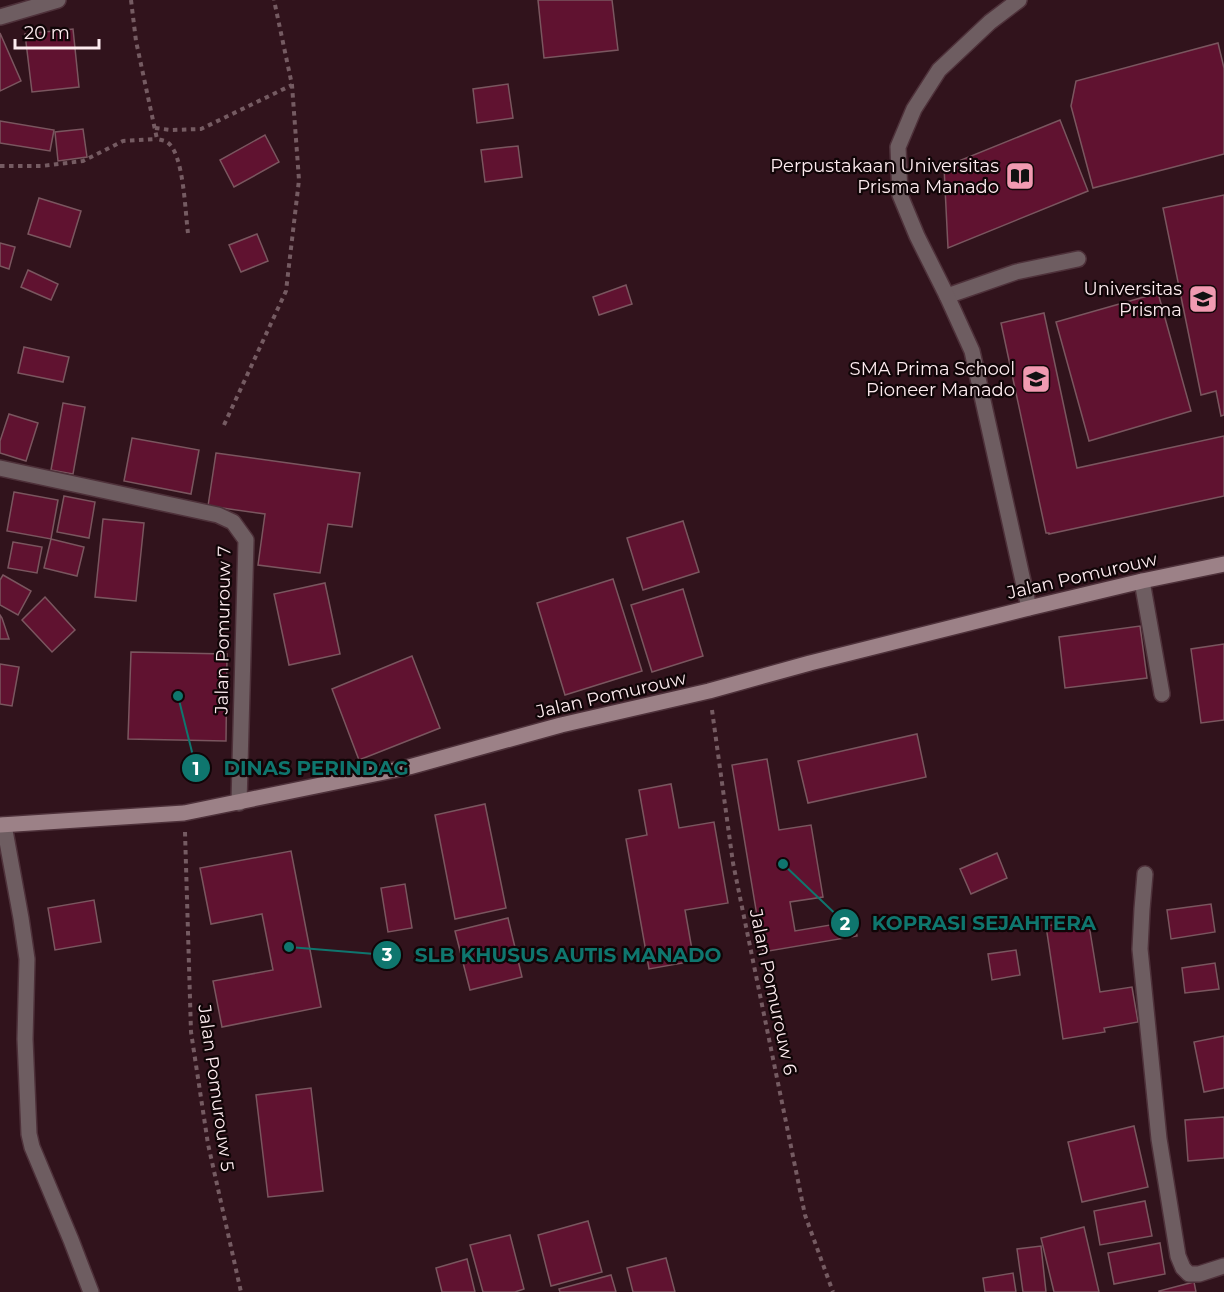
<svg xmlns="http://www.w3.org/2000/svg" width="1224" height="1292" font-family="Montserrat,sans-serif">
<rect width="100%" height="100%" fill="#31131c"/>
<g fill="#601230" stroke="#7a565f" stroke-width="1.5">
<polygon points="538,0 612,0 618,50 544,58"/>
<polygon points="73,29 79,87 32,92 25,34"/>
<polygon points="0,33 21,81 0,91"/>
<polygon points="1218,43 1224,68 1224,154 1093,188 1071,106 1076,81"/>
<polygon points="508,84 513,118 477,123 473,89"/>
<polygon points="1060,120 1088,191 948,248 944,167"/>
<polygon points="0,121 54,130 50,151 0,143"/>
<polygon points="83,129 87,157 58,161 55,132"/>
<polygon points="265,135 279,162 234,187 220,160"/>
<polygon points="518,146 522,177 485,182 481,150"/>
<polygon points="1224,195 1224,415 1221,416 1216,391 1201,395 1163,208"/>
<polygon points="39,198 81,211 70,247 28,234"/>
<polygon points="257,234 268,261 241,272 229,245"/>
<polygon points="0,243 15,247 9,269 0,266"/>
<polygon points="28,270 58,284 51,300 21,287"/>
<polygon points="626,285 632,304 599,315 593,297"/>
<polygon points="1158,293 1191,411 1089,441 1056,322"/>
<polygon points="1044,313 1077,468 1224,436 1224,496 1049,534 1049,533 1046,533 1001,323"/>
<polygon points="24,347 69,357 63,382 18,373"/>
<polygon points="63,403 85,407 73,474 51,470"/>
<polygon points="9,414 38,423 26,461 0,453 0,441"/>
<polygon points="132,438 199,450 191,494 124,481"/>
<polygon points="216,453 360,473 352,527 328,524 320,573 258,565 265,514 208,506"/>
<polygon points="14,492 58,500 51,539 7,531"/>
<polygon points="64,496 95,502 89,538 57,532"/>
<polygon points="103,519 144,523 136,601 95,597"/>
<polygon points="683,521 699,572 643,590 627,538"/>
<polygon points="51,539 84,547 77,576 44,568"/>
<polygon points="13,542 42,547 37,573 8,568"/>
<polygon points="3,575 31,591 18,615 0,605 0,580"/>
<polygon points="613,579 642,671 565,695 537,603"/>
<polygon points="325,583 340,654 289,665 274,594"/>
<polygon points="683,589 703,656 652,672 631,605"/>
<polygon points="45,597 75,630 52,652 22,620"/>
<polygon points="0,615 2,618 9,639 0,639"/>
<polygon points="1140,626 1147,678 1065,688 1059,637"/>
<polygon points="1224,644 1224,720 1201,723 1191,649"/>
<polygon points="131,652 227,654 226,741 128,739"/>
<polygon points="412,656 440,728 359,760 332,689"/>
<polygon points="0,664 19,667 12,706 0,704"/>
<polygon points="917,734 926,777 808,803 798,761"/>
<polygon points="767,759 779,830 811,825 823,897 790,902 795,931 854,921 857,936 763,952 732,765"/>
<polygon points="671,784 679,828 714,822 728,903 685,910 694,961 649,969 626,839 647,835 639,790"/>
<polygon points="485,804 506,908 455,919 435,815"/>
<polygon points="291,851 321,1007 222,1027 213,981 273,970 262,914 211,924 200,868"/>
<polygon points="997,853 1007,878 971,894 960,869"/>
<polygon points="405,884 412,928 388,932 381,888"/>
<polygon points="94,900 101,942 55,950 48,908"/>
<polygon points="1211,904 1215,932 1171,939 1167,910"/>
<polygon points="508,918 522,977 470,990 455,931"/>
<polygon points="1088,919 1100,992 1132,987 1138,1022 1104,1028 1105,1032 1063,1039 1046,926"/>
<polygon points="1016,950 1020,975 992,980 988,954"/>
<polygon points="1215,963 1219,989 1185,993 1182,968"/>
<polygon points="1224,1036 1224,1088 1204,1092 1194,1042"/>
<polygon points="311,1088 323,1191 268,1197 256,1095"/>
<polygon points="1224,1117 1224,1158 1188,1161 1185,1120"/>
<polygon points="1134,1126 1148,1187 1082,1202 1068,1142"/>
<polygon points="1145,1201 1152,1236 1100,1245 1094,1211"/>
<polygon points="588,1221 602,1272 551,1286 538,1235"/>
<polygon points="1084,1227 1099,1292 1054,1292 1041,1238"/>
<polygon points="510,1235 524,1289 515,1292 483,1292 470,1245"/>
<polygon points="1160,1243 1165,1274 1114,1284 1108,1253"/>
<polygon points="1041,1246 1046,1292 1023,1292 1017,1249"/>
<polygon points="666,1258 675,1292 633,1292 627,1268"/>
<polygon points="467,1259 475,1292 442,1292 436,1268"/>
<polygon points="1013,1273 1016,1292 985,1292 983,1278"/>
<polygon points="611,1275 616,1292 560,1292 559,1289"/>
<polygon points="1194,1282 1196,1292 1159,1292 1159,1291"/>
</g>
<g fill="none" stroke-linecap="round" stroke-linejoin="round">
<g stroke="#4e313a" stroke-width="18">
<g id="lane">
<polyline points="947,296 1016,272 1078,259"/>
<polyline points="1142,581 1162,694"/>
</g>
</g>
<g stroke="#4e313a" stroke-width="18">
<g id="street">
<polyline points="1019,0 990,22 939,70 914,109 898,147 900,195 917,236 947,296 972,351 1029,608"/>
<polyline points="0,17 58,0"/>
<polyline points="0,468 218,515 233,522 246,540 239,803"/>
<polyline points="4,825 21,918 27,959 25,1039 29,1134 32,1147 71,1240 91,1292"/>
<polyline points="1145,874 1142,909 1140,949 1159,1139 1178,1256 1183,1268 1189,1274 1199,1274 1224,1266"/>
</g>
</g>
<g stroke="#4e313a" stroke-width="18">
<polyline id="secondary" points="0,825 184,813 409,767 561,725 709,691 810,663 1029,608 1142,581 1224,564"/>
</g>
<g stroke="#755b62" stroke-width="4" stroke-dasharray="4.5 4.5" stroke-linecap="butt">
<path d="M131 0 136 41 157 139C160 140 164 140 167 142 184 153 185 212 188 233"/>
<polyline points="155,128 171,130 201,129 292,85"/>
<polyline points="0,166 42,166 83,161 123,141 157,139"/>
<polyline points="224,425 286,291 299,180 292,85 274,0"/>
<polyline points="712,710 733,863 805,1215 833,1292"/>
<polyline points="185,832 191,1032 208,1144 241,1292"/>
</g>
<use href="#lane" stroke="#6e5d61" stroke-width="15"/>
<use href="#street" stroke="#6e5d61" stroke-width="15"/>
<use href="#secondary" stroke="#9c8187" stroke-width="15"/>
</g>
<defs>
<g id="library-square" transform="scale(1.5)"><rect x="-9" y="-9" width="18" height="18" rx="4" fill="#f19ab1" stroke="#100507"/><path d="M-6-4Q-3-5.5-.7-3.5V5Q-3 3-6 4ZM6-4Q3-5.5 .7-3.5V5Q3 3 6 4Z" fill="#111"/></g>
<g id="university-square" transform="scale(1.5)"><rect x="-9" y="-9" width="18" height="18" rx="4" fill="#f19ab1" stroke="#100507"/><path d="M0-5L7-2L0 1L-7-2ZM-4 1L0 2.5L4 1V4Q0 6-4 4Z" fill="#111"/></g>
<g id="school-square" transform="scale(1.5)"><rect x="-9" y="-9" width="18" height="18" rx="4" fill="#f19ab1" stroke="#100507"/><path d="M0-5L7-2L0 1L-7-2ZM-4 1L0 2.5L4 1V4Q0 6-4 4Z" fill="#111"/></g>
</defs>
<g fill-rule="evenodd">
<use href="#library-square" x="1020" y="176"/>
<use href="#university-square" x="1203" y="299"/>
<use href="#school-square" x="1036" y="379"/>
</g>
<g text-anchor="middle" stroke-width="4.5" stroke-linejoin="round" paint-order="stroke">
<g font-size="18" fill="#fdebef" stroke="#100507" text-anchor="end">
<text x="999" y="172">Perpustakaan Universitas<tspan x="999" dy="21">Prisma Manado</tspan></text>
<text x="1182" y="295">Universitas<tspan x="1182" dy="21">Prisma</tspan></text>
<text x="1015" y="375">SMA Prima School<tspan x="1015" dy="21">Pioneer Manado</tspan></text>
</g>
<g font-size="18" fill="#fdebef" stroke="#100507">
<text transform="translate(1082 576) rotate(-13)" y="6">Jalan Pomurouw</text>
<text transform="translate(223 630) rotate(-89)" y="6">Jalan Pomurouw 7</text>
<text transform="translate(611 695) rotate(-13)" y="6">Jalan Pomurouw</text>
<text transform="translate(773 992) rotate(78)" y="6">Jalan Pomurouw 6</text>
<text transform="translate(216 1088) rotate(82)" y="6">Jalan Pomurouw 5</text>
</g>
</g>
<path fill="none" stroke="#0f766e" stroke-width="2" d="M178 696L196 768M783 864L845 923M289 947L387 955"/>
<g fill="#0f766e" stroke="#100507" stroke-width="2">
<circle cx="178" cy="696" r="6"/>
<circle cx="783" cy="864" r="6"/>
<circle cx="289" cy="947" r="6"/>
<circle cx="196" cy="768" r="15"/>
<circle cx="845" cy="923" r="15"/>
<circle cx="387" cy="955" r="15"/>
</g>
<g font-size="18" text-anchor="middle" font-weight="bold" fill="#fff">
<text x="196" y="775">1</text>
<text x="845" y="930">2</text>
<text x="387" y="961">3</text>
</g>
<g font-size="20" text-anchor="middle" font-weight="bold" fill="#0f766e" stroke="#100507" stroke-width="4.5" stroke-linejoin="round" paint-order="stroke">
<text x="316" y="775">DINAS PERINDAG</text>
<text x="984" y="930">KOPRASI SEJAHTERA</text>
<text x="568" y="962">SLB KHUSUS AUTIS MANADO</text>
</g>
<path d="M15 39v9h84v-9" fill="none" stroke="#fdebef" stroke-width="3"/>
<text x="24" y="39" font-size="18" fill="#fdebef" stroke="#100507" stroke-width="4.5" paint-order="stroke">20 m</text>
</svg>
